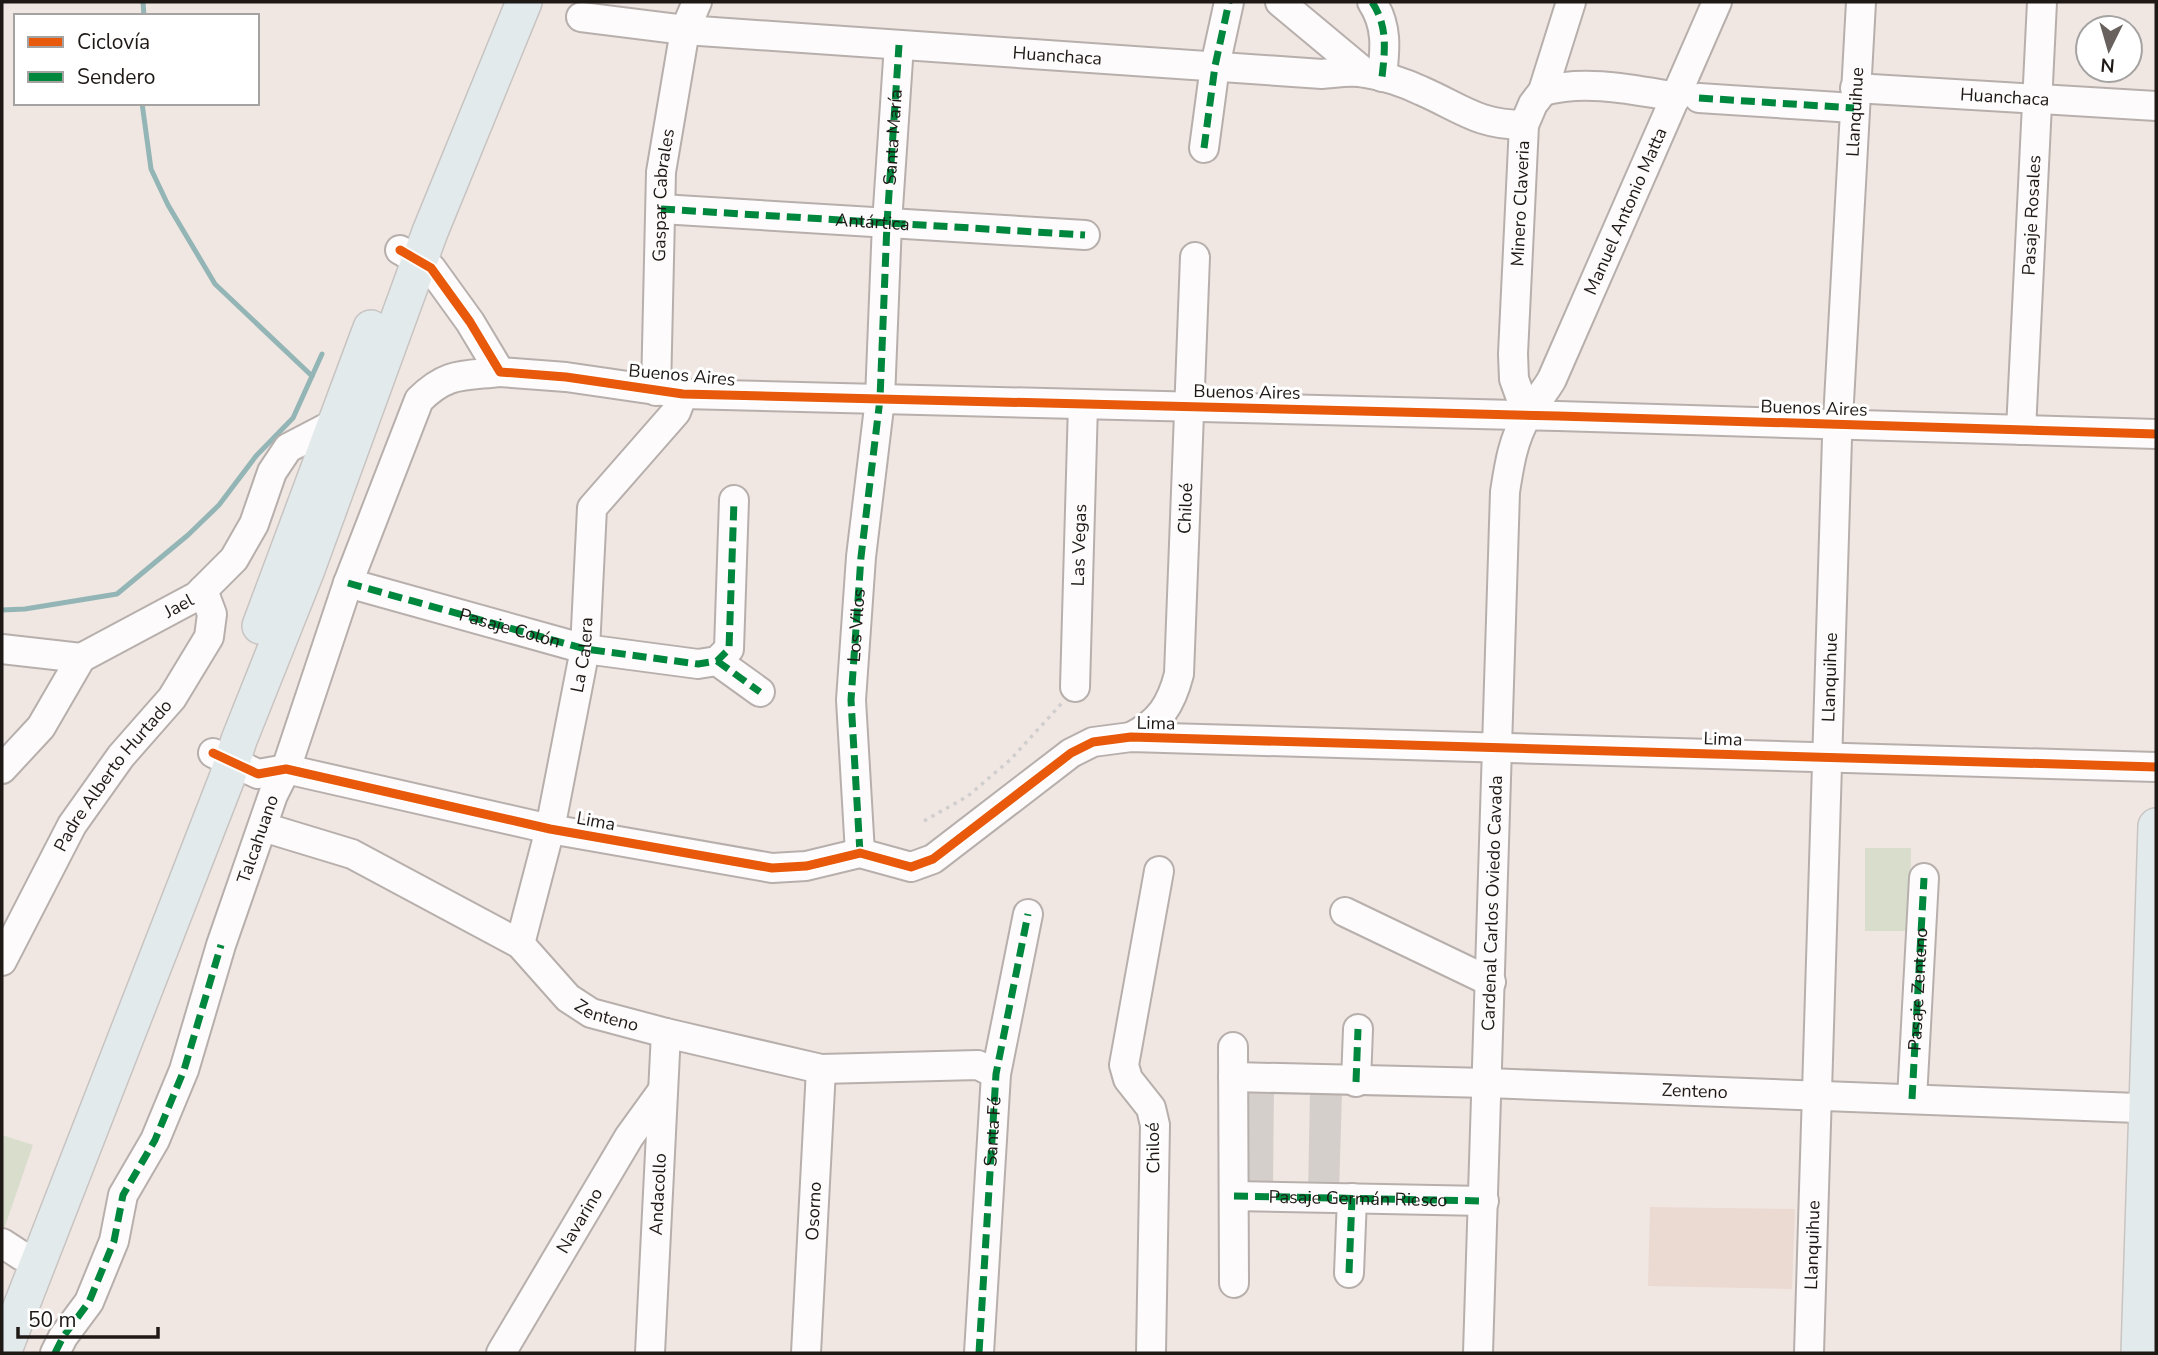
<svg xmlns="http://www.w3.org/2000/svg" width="2158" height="1355" font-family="'Nunito Sans',sans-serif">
<rect width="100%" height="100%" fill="#f0e7e3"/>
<polygon fill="#ebdad2" points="1650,1207 1795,1209 1792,1289 1648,1286"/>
<g fill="#d8ddcc">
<polygon points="1865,848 1911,848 1910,931 1865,931"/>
<polygon points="2,1135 33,1145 2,1235"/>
</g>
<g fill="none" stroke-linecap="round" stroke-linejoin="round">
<g stroke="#94b5b5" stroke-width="5">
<polyline points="143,2 144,16"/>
<polyline points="142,103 151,169 168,205 215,284 312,376"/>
<polyline points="2,610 25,609 117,594 188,535 219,505 256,456 293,418 322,354"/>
</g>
</g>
<g fill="#d5cfcb">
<polygon points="1240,1089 1274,1089 1273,1189 1240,1189"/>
<polygon points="1310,1092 1342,1093 1339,1194 1308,1193"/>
</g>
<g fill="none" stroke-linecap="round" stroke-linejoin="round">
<g stroke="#b7afac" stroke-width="32">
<g id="minor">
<polyline points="1280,2 1364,72"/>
<path d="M1372 2C1388 26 1385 50 1382 77"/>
<path id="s1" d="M581 17 685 30 1322 74C1336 73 1352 70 1365 73 1385 76 1405 83 1422 91 1461 108 1478 125 1524 125"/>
<path id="s2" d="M1855 88 2156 106"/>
<path d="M1543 91C1586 79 1634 90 1677 97"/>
<polyline points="1699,98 1854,108"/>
<polyline points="1204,148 1215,66 1229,2"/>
<path id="s3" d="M661 209 1085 235"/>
<polyline points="400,250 431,268 470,322 500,372 566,377 683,394 1558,416 2156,434"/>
<path id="s4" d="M656 391 661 172 685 30 697 2"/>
<path id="s5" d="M1527 415 1514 379 1513 354 1524 125 1533 104 1543 91 1571 2"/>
<path id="s6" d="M2021 430 2042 2"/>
<path id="s7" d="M348 583 585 649 698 664 717 661 729 649 734 500"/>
<polyline points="2,649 81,658"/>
<polyline points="717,661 760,692"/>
<path id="s8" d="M1075 687 1083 404"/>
<path id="s9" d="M1131 737C1160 722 1171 705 1179 674L1195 257"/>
<polyline points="213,753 258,774 286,769 550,829 772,868 806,866 860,853 911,867 933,859 1071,753 1093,742 1131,737 2156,767"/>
<path id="s10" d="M2 769 41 727 81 658 197 596 234 559 254 524 272 472 288 448 334 424"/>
<path id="s11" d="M263 827 352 854 520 944 568 998 591 1013 666 1033 821 1069 978 1065 996 1074"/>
<polyline points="860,853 851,700 861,557 880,399 887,223 899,45"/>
<polyline points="1345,912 1491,982"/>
<path id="s12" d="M520 944 550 829 585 649 592 508 676 412 683 394"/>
<path id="s13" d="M2 961 72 825 121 756 172 698 209 637 212 614 203 590"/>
<polyline points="1233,1047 1234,1283"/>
<path id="s14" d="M1233 1077 1488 1083 2138 1108 2156 1105"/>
<polyline points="1356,1082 1358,1029"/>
<path id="s15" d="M1912 1099 1924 878"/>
<polyline points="1234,1196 1484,1201"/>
<polyline points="2,1243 22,1256"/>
<polyline points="1349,1273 1352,1198"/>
<path id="s16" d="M55 1353 63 1337 89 1302 114 1241 123 1195 155 1140 184 1070 221 945 273 795 286 769 348 583 419 400C447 372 463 376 500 372"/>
<path id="s17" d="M501 1353 629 1137 663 1090"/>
<path id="s18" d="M650 1353 666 1033"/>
<path id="s19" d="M806 1353 821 1069"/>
<path id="s20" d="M979 1353 996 1074 1028 914"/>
<polyline points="1151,1353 1155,1125 1151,1108 1128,1079 1124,1065 1159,871"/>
<path id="s21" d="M1478 1353 1505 492C1509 466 1513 439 1527 416 1534 403 1545 392 1552 379L1717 2"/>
<path id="s22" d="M1809 1353 1837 438 1861 2"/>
</g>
</g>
<g stroke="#c8c4c2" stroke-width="38">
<g id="major">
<polyline points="260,626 371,328"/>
<polyline points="3,1353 227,778 239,740 306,572 430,232 524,2"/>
<polyline points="2139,1353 2156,826"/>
</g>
</g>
<polyline stroke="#d1cfce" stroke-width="3.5" stroke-dasharray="3.5 5" stroke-linecap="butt" points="924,821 968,796 1011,759 1062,703"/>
<use href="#minor" stroke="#fdfbfb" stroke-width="28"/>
<use href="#major" stroke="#e3eaec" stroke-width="35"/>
<g stroke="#00873e" stroke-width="7" stroke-dasharray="14 7" stroke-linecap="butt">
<path d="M1372 2C1388 26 1385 50 1382 77"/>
<polyline points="1699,98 1854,108"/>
<polyline points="1204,148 1215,66 1229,2"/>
<polyline points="661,209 1085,235"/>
<polyline points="348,583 585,649 698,664 717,661 729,649 734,500"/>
<polyline points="717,661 760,692"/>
<path id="s23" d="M860 853 851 700 861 557 880 399 887 223 899 45"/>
<polyline points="1356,1082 1358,1029"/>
<polyline points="1912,1099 1924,878"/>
<path id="s24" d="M1234 1196 1484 1201"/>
<polyline points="1349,1273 1352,1198"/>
<polyline points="55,1353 63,1337 89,1302 114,1241 123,1195 155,1140 184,1070 221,945"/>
<polyline points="979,1353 996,1074 1028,914"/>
</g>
<g stroke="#fff" stroke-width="13">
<g id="cycleway">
<polyline points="400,250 431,268 470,322 500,372 566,377 683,394 1558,416 2156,434"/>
<polyline points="213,753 258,774 286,769 550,829 772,868 806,866 860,853 911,867 933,859 1071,753 1093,742 1131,737 2156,767"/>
</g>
</g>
<use href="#cycleway" stroke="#e8590c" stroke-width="9"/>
</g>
<g text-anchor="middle" stroke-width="6" stroke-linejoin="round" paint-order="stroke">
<g font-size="18" fill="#1f1916" stroke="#fff">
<text dy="6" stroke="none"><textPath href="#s1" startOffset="478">Huanchaca</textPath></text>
<text dy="6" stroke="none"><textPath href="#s2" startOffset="150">Huanchaca</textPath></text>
<text dy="6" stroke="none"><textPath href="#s22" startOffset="1242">Llanquihue</textPath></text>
<text dy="6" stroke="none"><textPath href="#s23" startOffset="718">Santa María</textPath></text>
<text dy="6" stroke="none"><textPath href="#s4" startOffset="196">Gaspar Cabrales</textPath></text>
<text dy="6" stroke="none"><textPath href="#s5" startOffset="214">Minero Claveria</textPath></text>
<text dy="6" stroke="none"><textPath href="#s21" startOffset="1169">Manuel Antonio Matta</textPath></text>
<text dy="6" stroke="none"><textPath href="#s6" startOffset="215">Pasaje Rosales</textPath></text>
<text dy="6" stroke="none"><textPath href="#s3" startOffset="212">Antártica</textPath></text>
<text transform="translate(682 375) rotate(5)" y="6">Buenos Aires</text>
<text transform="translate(1247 392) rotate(1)" y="6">Buenos Aires</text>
<text transform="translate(1814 408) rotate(2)" y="6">Buenos Aires</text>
<text dy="6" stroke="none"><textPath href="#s9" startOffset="248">Chiloé</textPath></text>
<text dy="6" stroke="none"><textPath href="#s8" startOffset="142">Las Vegas</textPath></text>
<text dy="6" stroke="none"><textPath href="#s10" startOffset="248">Jael</textPath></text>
<text dy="6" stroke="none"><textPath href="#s23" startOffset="228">Los Vilos</textPath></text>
<text dy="6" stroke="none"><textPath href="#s7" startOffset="168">Pasaje Colón</textPath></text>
<text dy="6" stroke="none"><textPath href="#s12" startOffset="296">La Calera</textPath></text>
<text dy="6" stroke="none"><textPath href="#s22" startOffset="676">Llanquihue</textPath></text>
<text transform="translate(1156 723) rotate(1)" y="6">Lima</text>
<text transform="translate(1723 739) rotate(2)" y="6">Lima</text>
<text dy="6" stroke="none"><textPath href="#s13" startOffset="217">Padre Alberto Hurtado</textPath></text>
<text transform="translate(596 821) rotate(10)" y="6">Lima</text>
<text dy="6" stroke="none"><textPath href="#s16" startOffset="556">Talcahuano</textPath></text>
<text dy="6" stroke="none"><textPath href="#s21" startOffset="450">Cardenal Carlos Oviedo Cavada</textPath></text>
<text dy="6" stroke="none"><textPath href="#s15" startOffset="110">Pasaje Zenteno</textPath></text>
<text dy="6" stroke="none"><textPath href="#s11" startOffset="399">Zenteno</textPath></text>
<text dy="6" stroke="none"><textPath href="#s14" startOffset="462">Zenteno</textPath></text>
<text dy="6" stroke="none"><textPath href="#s20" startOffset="222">Santa Fé</textPath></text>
<text transform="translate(1153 1148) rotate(-91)" y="6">Chiloé</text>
<text dy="6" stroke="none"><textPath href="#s18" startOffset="159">Andacollo</textPath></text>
<text dy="6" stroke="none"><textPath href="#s24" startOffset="124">Pasaje Germán Riesco</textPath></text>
<text dy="6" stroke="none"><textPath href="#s19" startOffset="142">Osorno</textPath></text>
<text dy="6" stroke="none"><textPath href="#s17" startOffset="154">Navarino</textPath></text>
<text dy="6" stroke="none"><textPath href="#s22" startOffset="108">Llanquihue</textPath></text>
</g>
</g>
<rect width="2158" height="1355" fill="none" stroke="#1f1916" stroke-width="7"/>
<rect x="14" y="14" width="245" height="91" fill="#ffffff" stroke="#a5a3a2" stroke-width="2"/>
<rect x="28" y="37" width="35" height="10" fill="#e8590c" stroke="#a5a3a2" stroke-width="2"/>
<text x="77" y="49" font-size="21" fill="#1f1916">Ciclovía</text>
<rect x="28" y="72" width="35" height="10" fill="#00873e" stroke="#a5a3a2" stroke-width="2"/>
<text x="77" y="84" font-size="21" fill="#1f1916">Sendero</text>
<g transform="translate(2109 49) rotate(185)"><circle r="33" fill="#ffffff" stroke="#a5a3a2" stroke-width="2"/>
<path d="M0-5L12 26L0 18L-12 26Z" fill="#68615e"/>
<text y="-10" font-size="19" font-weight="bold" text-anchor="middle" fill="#1f1916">N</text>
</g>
<path d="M18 1327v10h140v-10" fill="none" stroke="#1f1916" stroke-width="3.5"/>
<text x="28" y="1327" font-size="21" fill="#1f1916" stroke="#ffffff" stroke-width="5" paint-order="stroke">50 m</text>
</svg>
